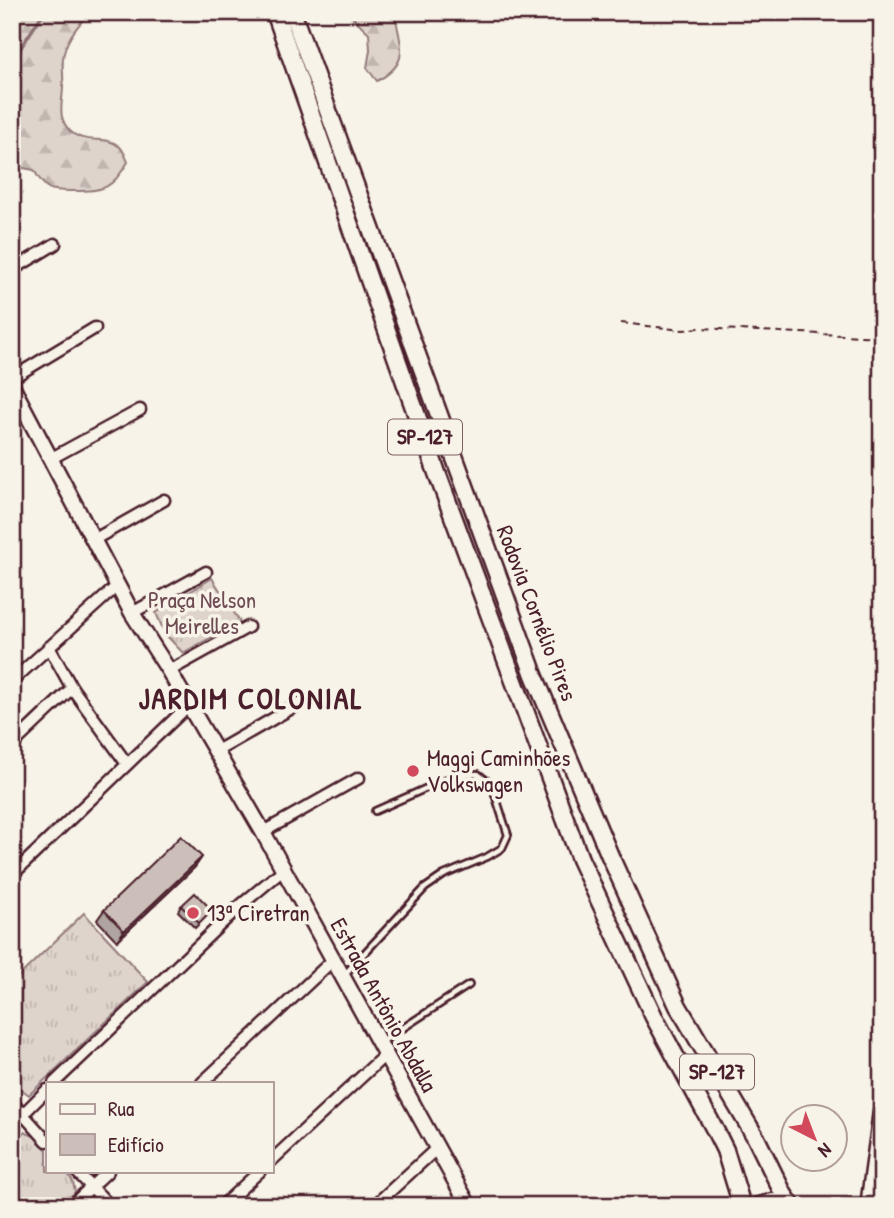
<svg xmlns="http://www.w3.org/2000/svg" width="894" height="1218" font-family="'Patrick Hand',sans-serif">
<defs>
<pattern id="grass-tufts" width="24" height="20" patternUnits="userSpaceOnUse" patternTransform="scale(1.75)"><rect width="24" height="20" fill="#ded4cc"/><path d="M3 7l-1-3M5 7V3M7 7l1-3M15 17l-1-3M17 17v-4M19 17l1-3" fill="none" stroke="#c0b6af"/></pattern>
<pattern id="forest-firs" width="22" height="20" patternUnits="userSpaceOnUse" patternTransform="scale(1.75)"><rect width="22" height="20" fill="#ded4cc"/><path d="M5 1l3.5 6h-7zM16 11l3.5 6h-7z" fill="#c0b6af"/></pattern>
</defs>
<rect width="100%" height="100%" fill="#f7f3e8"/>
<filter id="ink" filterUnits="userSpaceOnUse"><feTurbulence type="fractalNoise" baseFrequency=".0143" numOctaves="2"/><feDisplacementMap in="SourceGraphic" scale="14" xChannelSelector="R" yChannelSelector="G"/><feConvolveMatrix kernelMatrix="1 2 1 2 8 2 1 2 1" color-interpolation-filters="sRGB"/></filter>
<g filter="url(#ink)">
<g fill="url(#grass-tufts)" stroke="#947a7c" stroke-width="2">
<polygon points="212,578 240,622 183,653 165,634 156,613"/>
<polygon points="84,913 148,982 29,1095 12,1082 12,983"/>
<polygon points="24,1132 34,1136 47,1150 47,1171 66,1171 73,1182 75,1192 63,1206 12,1206 12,1138"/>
</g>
<g fill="url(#forest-firs)" stroke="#947a7c" stroke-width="2">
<path d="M12 12H91C80 22 67 38 64 53 61 63 64 75 63 85 63 104 56 116 70 131 86 146 106 134 120 147 124 151 126 158 128 162 112 189 104 191 74 191 51 191 46 192 34 170L17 167 12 148Z"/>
<path d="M347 12H395C399 45 413 61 377 81L367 68 370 50 369 33Z"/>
</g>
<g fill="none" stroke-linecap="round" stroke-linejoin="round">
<polyline stroke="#8e7275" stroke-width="3.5" points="12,61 44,12"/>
<g stroke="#4a1f2b" stroke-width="10">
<g id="lane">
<polyline points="345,974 425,888 444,875 487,857 502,848 508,835 492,785 478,774 456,775 375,811"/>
<polyline points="383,1041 469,985"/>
</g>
</g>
<g stroke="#4a1f2b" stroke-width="15">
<g id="street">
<polyline points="12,270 55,244"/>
<polyline points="12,378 95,328"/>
<polyline points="50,459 140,410"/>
<polyline points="95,539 164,500"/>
<polyline points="132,613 206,572"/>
<polyline points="49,647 72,688 127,764"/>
<polyline points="169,671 248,627"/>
<polyline points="12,681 118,585"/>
<polyline points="12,745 72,688"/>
<polyline points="215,752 304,701"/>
<polyline points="263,832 359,778"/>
<polyline points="12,875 188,706"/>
<polyline points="54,1083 241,905 283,870"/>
<polyline points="202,1083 333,960"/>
<polyline points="12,1102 47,1141"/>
<polyline points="12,1125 47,1090"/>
<polyline points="271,1161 385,1055"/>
<polyline points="76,1171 110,1206"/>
<polyline points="71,1206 108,1171"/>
<polyline points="222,1206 260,1171"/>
<polyline points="374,1206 437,1148"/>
</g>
</g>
<g stroke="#4a1f2b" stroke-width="19">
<g id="secondary">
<polyline points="12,386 132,613 169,671 263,832 469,1206"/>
<polyline points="868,1206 882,1104"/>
</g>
</g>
<g stroke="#4a1f2b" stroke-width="21">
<g id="primary">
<polyline points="275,12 437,473 580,859 654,1017 714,1128 725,1150 742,1206"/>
<polyline points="292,12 534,675 610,856 678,1006 756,1138 784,1195 792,1206"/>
<polyline points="759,1206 773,1202 783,1206"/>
</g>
</g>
<polyline stroke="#4a1f2b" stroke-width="2" stroke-dasharray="7 5" stroke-linecap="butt" points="621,323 683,330 699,328 882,337"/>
<use href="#lane" stroke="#f7f3e8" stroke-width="4.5"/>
<use href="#street" stroke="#f7f3e8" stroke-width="10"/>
<use href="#secondary" stroke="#f7f3e8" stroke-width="14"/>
<use href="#primary" stroke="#f7f3e8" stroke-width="16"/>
</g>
<g fill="#afa49f" stroke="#4a1f2b" stroke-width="2">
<polygon points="202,857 195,867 117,941 97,920 104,910"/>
<polygon points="181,906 208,915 195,928 178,911"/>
</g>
<polygon fill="#8f8682" stroke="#4a1f2b" stroke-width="2" points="202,857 195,867 117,941 124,931"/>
<g fill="#ccbfb9" stroke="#4a1f2b" stroke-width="2">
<polygon points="181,836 202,857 124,931 104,910"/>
<polygon points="195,893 212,910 199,923 181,906"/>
</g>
</g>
<g fill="#d1495b" stroke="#f7f3e8" stroke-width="2.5">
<circle cx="413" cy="771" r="7"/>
<circle cx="193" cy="913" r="7"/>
</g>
<g text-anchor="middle" stroke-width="7" stroke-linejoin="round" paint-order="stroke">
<g fill="#f7f3e8" stroke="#7e5f64" stroke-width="2">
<rect x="388" y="419.5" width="74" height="35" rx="5"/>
<rect x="680" y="1054.5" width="74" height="35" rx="5"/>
</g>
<g font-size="21" font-weight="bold" fill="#4a1f2b">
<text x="425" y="444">SP-127</text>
<text x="717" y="1079">SP-127</text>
</g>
<g font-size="23" fill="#6f4c53" stroke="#f7f3e8">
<text x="202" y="608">Praça Nelson<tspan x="202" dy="26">Meirelles</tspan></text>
</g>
<g font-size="23" fill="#4a1f2b" stroke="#f7f3e8">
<text transform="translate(537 613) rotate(69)" y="8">Rodovia Cornélio Pires</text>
<text transform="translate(384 1005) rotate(61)" y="8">Estrada Antônio Abdalla</text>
</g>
<g font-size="23" fill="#4a1f2b" stroke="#f7f3e8" text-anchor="start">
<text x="427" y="766">Maggi Caminhões<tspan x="427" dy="26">Volkswagen</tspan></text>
<text x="207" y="921">13ª Ciretran</text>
</g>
<g font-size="30" font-weight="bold" letter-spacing="2" fill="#4a1f2b" stroke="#f7f3e8">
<text x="251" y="709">JARDIM COLONIAL</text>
</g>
</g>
<rect width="894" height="1218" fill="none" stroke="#f7f3e8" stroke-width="42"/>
<rect x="21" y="21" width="852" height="1176" fill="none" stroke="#4a1f2b" stroke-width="2.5" filter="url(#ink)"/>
<rect x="46" y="1082" width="228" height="91" fill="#f7f3e8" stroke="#b29e9c" stroke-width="2"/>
<rect x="60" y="1104" width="35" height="10" fill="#f7f3e8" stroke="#b29e9c" stroke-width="2"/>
<text x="108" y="1116" font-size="21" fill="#4a1f2b">Rua</text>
<rect x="60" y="1134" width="35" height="21" fill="#ccbfb9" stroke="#b29e9c" stroke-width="2"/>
<text x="108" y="1152" font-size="21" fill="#4a1f2b">Edifício</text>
<g transform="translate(814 1138) rotate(138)"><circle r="33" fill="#f7f3e8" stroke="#b29e9c" stroke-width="2"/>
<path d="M0-5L12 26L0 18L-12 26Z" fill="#d1495b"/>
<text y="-10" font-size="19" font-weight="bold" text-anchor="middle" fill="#4a1f2b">N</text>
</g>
</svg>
